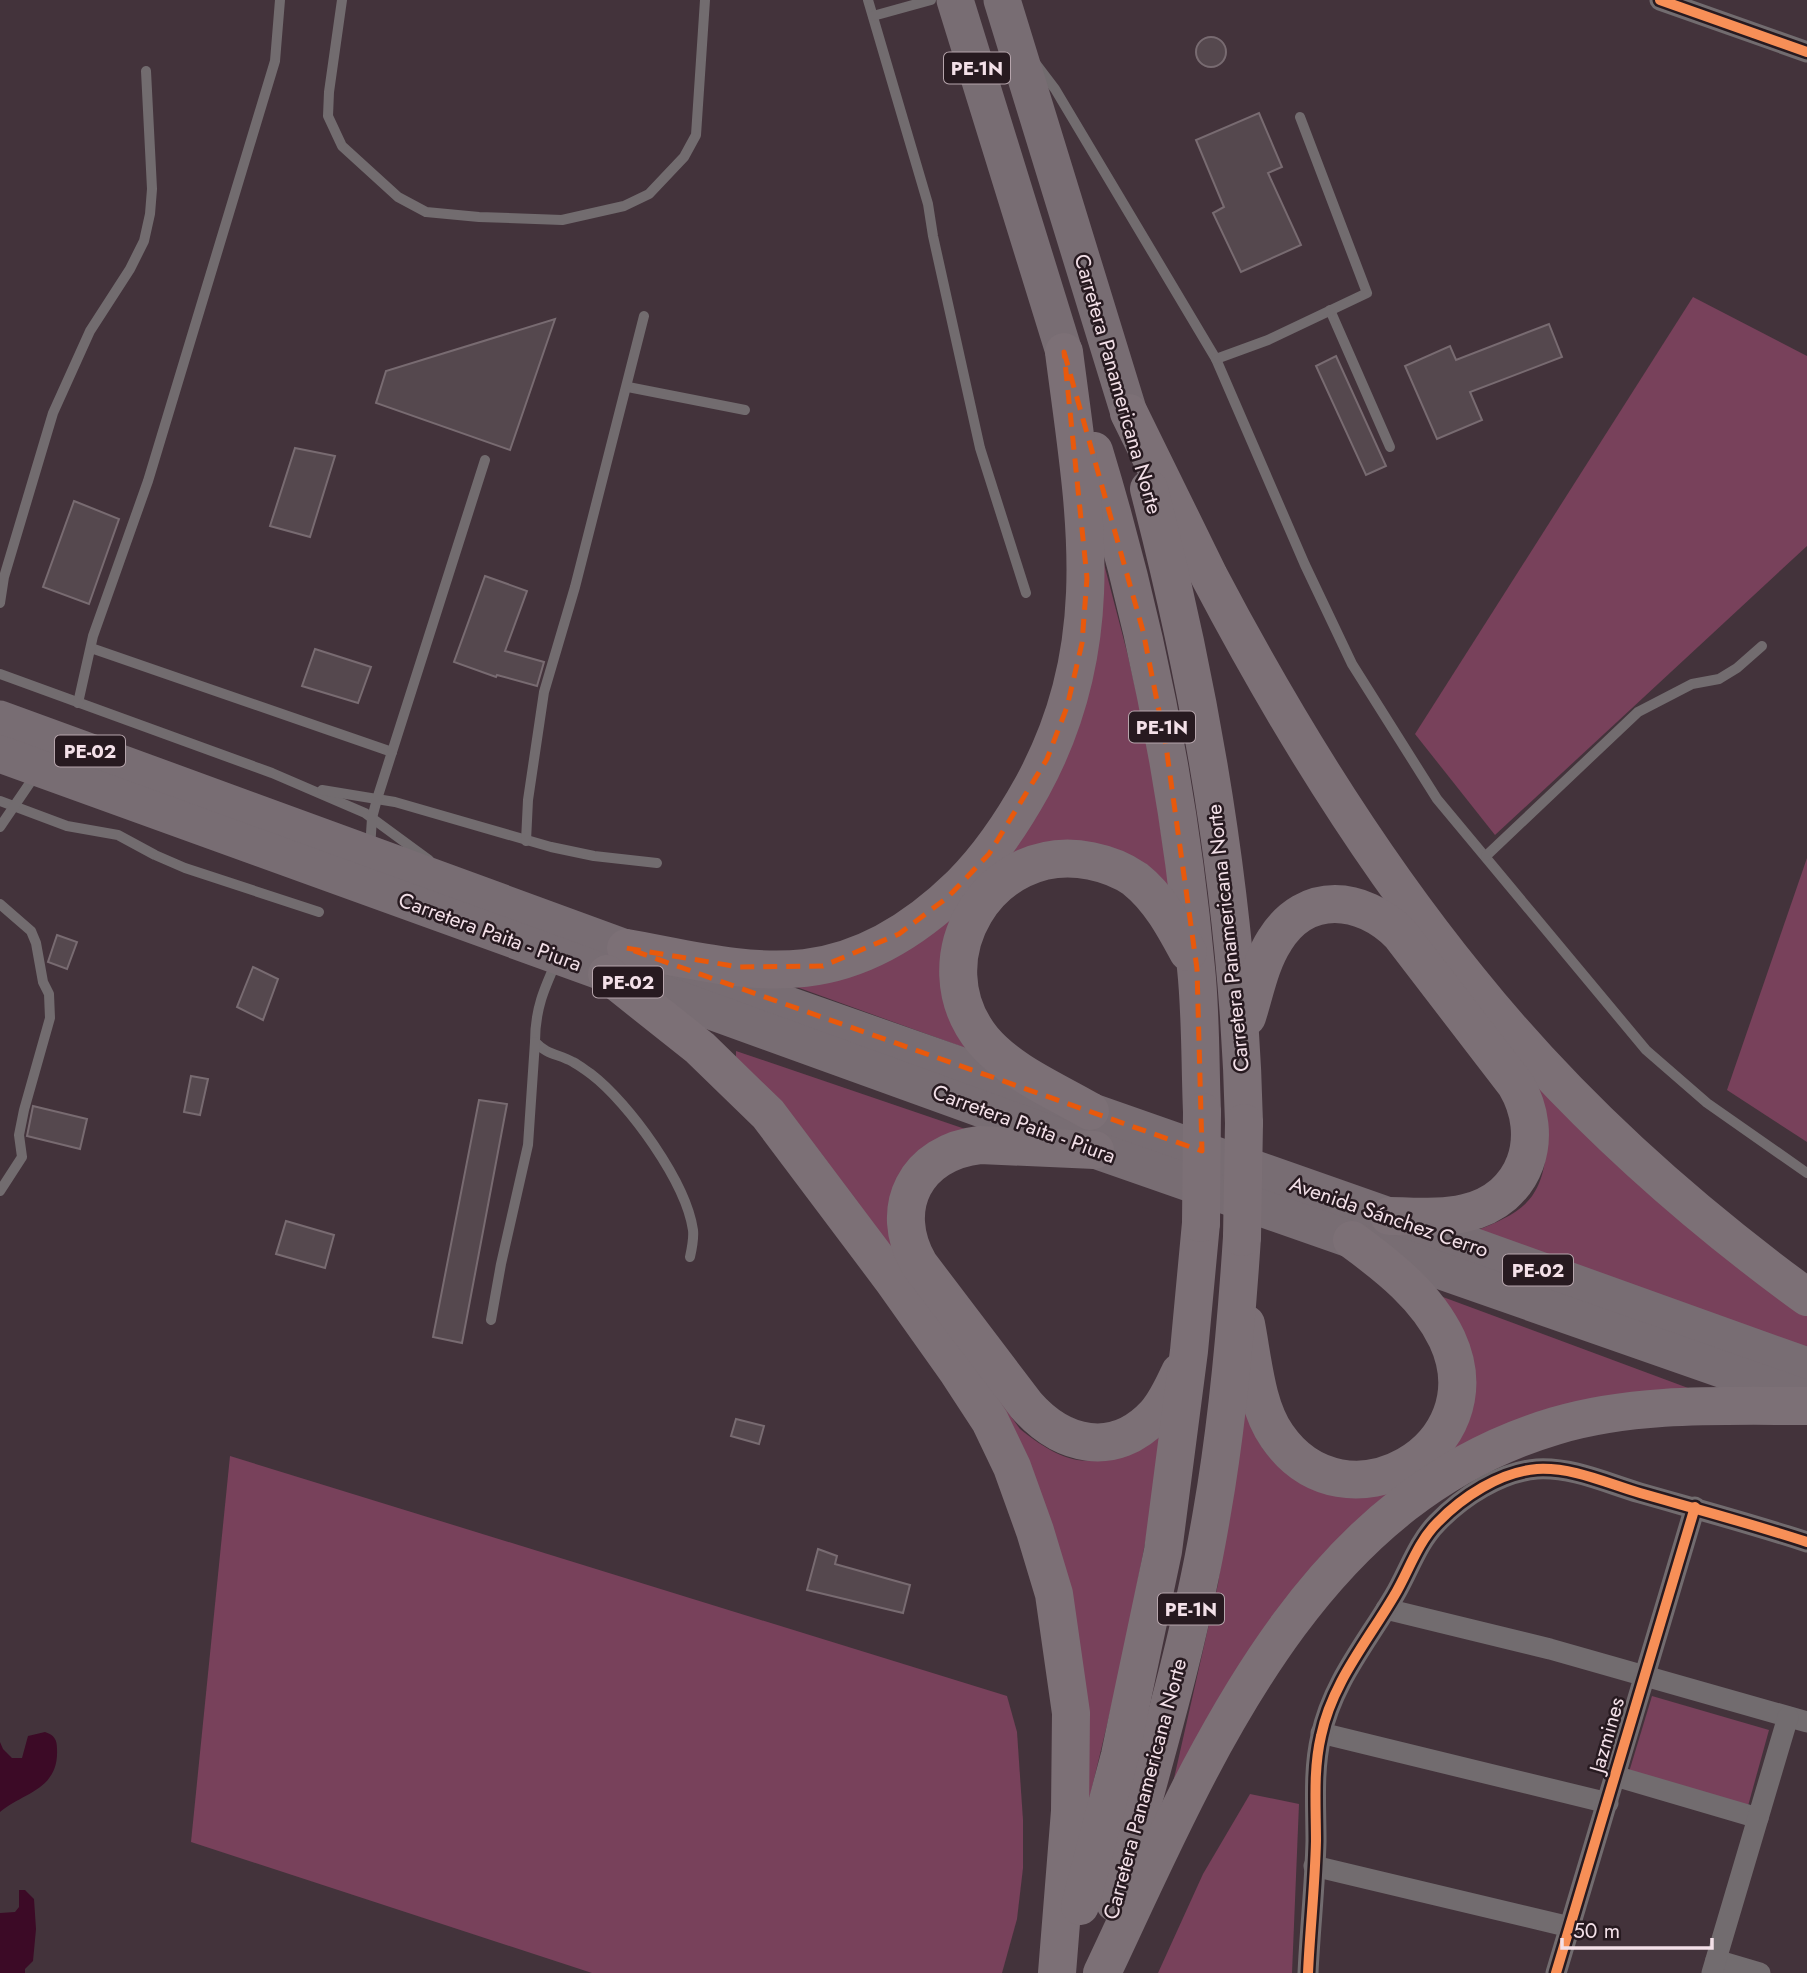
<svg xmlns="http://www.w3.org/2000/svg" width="1807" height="1973" font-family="Jost,sans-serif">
<rect width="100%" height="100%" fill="#43333b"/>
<g fill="#78415b">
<polygon points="1693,297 1807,356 1807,546 1495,835 1415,734"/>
<polygon points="1097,537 1127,652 1148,742 1172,907 1151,879 991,868 1022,826"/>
<polygon points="1807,858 1807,1142 1727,1090"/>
<polygon points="967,896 982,1054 780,981"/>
<path d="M1503 1043 1807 1309V1348L1473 1232C1517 1214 1540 1205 1546 1154Z"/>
<polygon points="736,1051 968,1130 949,1135 905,1265 736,1057"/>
<polygon points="1424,1290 1715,1398 1440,1460 1453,1445"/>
<path d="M942 1320 1020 1429C1040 1445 1068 1465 1095 1460 1106 1458 1156 1422 1170 1413L1123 1658 1084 1821 1083 1699Z"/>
<path d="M1244 1406C1252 1432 1261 1453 1283 1469L1413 1479 1168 1805 1218 1584Z"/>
<polygon points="230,1456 1007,1696 1017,1732 1023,1820 1023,1868 1017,1919 1002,1973 592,1973 191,1842"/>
<polygon points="1652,1696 1769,1730 1748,1806 1629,1772"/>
<polygon points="1250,1794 1299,1804 1292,1973 1158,1973 1203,1874"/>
</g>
<g fill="#3c0a26">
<path d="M45 1732C54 1735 57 1739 57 1749 59 1790 24 1792 0 1812V1742L3 1749 12 1758H22L28 1736Z"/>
<polygon points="19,1890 25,1890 34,1899 36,1929 33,1961 25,1969 25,1973 0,1973 0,1913 15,1912 19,1907"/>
</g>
<g fill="#55484e" stroke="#786b71" stroke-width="2">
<circle cx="1211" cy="52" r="15"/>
<polygon points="1259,113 1282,167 1268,173 1301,245 1241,272 1213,213 1224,207 1196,140"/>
<polygon points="555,319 510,450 376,403 386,371"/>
<polygon points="1549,324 1562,357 1470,392 1482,420 1437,439 1405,366 1450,346 1456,360"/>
<polygon points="1336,356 1386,466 1366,475 1316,366"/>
<polygon points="295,448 335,456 310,537 270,526"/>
<polygon points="74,501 119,519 89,604 43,587"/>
<polygon points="485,576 527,591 505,651 544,662 537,686 497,675 496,677 454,662"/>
<polygon points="315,649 371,667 358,703 302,686"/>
<polygon points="57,935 77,942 67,969 48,962"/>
<polygon points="253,967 278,979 263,1020 237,1007"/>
<polygon points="191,1076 208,1079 200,1115 184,1112"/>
<polygon points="479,1100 507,1104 462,1343 433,1337"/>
<polygon points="33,1106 87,1119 80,1149 27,1136"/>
<polygon points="286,1221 334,1235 325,1268 276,1254"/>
<polygon points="736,1419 764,1426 759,1444 731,1436"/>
<polygon points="818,1549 837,1556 835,1564 910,1585 903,1613 807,1590"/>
</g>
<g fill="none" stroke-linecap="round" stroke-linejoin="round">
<g stroke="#726c6f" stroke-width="10">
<polyline points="342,0 329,92 328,116 342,146 398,197 426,212 479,217 562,220 624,206 649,194 684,157 696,135 705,0"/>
<polyline points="868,0 928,204 933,236 980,448 1026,593"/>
<polyline points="873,16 931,0"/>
<polyline points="1036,64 1055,89 1216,359 1305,565 1352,664 1437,799 1646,1050 1707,1103 1807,1173"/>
<polyline points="1330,310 1390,447"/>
<polyline points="1216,359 1268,340 1367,293 1300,117"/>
<polyline points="628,387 745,410"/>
<polyline points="0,603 4,577 53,413 90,331 130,269 144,241 150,214 152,189 146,71"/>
<polyline points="91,648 392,752"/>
<polyline points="0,674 272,773 365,813 429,860"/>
<polyline points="78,703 93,636 148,481 275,61 280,0"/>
<polyline points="322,790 395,802 551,847 594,856 657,863"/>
<polyline points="0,801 67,826 118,835 155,855 185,868 319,912"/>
<polyline points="0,827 36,774"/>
<polyline points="526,841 528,800 544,692 575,587 644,316"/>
<polyline points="370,849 372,818 377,799 485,460"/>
<polyline points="1486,856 1638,712 1692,684 1719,679 1737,668 1762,646"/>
<polyline points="0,904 31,931 36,943 43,982 49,994 50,1018 24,1110 19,1135 22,1157 0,1191"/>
<path d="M557 960C544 989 535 1009 535 1042 547 1055 559 1054 573 1062 579 1065 585 1070 591 1074 629 1103 686 1182 693 1230 694 1239 692 1248 690 1257"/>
<polyline points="491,1320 501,1264 528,1145 535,1042"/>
</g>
<g stroke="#726c6f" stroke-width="21">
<polyline points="1660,0 1807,52"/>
<polyline points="1386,1609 1550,1649 1807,1722"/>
<polyline points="1321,1733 1608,1803"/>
<polyline points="1615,1776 1758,1818"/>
<polyline points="1314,1866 1570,1927"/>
<polyline points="1716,1960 1760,1973"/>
<path d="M1308 1973C1310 1929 1315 1885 1316 1841 1316 1806 1313 1770 1321 1736 1332 1683 1367 1642 1394 1596 1408 1573 1417 1543 1437 1523 1462 1497 1500 1472 1537 1469 1573 1467 1606 1483 1640 1493 1696 1509 1752 1524 1807 1542"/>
<polyline points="1556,1973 1695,1507"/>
<polyline points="1712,1973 1788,1717"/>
</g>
<g stroke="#786d73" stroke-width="37">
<polyline points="955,0 1064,352"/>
<polyline points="1002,0 1129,413"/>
<polyline points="0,719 626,948 1389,1216 1807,1366"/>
<polyline points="0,754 1095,1150 1807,1399"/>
</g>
<g stroke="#7c7076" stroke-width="38">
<path d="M1129 413C1156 467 1182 522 1209 576 1283 717 1368 856 1469 980 1566 1101 1682 1206 1807 1297"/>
<path d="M1094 451C1145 619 1180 793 1196 968 1201 1015 1200 1064 1202 1112"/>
<path d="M1149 489C1203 697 1239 909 1244 1123"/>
<path d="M626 948C684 958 746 975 805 968 866 961 918 927 961 885 990 856 1012 823 1032 787 1112 641 1084 508 1064 352"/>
<polyline points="607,974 700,1048 768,1114 892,1279 958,1372 990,1421 1012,1467 1035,1531 1054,1594 1071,1713 1070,1811 1057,1973"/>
<path d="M1247 1017C1255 992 1260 963 1275 940 1306 890 1362 896 1400 934L1516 1085C1546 1136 1527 1199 1465 1213 1440 1219 1414 1216 1389 1216"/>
<path d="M1090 1111C1054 1090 1010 1072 983 1040 918 960 990 840 1091 861 1106 864 1122 870 1135 879 1159 898 1174 926 1188 952"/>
<path d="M1095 1150 980 1145C916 1152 887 1208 919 1264L1026 1405C1062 1446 1114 1459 1155 1415 1166 1403 1173 1387 1180 1372"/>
<path d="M1246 1324C1253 1360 1256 1406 1277 1436 1345 1535 1498 1449 1447 1339 1427 1297 1389 1267 1352 1240"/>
<path d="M1115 1903C1150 1774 1190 1644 1212 1512 1228 1421 1236 1329 1242 1237"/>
<polyline points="1080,1906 1120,1755 1163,1551 1189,1351 1201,1223"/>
<path d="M1102 1973C1203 1759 1306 1500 1555 1426 1635 1402 1724 1406 1807 1406"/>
</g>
<g stroke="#7c7076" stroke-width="38">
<polyline points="1201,1223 1202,1112"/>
<polyline points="1242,1237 1244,1123"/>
</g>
<g stroke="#271a20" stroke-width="15">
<g id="cycleway">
<polyline points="1660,0 1807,52"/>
<path d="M1308 1973C1310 1929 1315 1885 1316 1841 1316 1806 1313 1770 1321 1736 1332 1683 1367 1642 1394 1596 1408 1573 1417 1543 1437 1523 1462 1497 1500 1472 1537 1469 1573 1467 1606 1483 1640 1493 1696 1509 1752 1524 1807 1542"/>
<polyline points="1556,1973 1695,1507"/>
</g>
</g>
<use href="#cycleway" stroke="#f78f57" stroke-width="10"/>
</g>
<path fill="none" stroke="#e8590c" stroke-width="5" stroke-dasharray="14 9" stroke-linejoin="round" d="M1064 352 1143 631 1166 746 1197 969 1202 1151 626 948 739 967 823 966 899 934 948 897 989 854 1047 759 1067 707 1082 643 1087 578Z"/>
<g text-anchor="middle" stroke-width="5" stroke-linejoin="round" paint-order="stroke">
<g fill="#271a20" stroke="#b6a5ac" stroke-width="2">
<rect x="944" y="52.5" width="66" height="31" rx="5"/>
<rect x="1129" y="711.5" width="66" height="31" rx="5"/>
<rect x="55" y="735.5" width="70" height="31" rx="5"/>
<rect x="593" y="966.5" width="70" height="31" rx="5"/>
<rect x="1503" y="1254.5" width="70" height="31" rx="5"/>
<rect x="1158" y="1593.5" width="66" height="31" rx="5"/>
</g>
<g font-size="19" font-weight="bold" fill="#f3e0e8">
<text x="977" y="75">PE-1N</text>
<text x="1162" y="734">PE-1N</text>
<text x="90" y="758">PE-02</text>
<text x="628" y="989">PE-02</text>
<text x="1538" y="1277">PE-02</text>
<text x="1191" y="1616">PE-1N</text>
</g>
<g font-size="21" fill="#f3e0e8" stroke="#271a20">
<text transform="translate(1118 384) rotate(74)" y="7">Carretera Panamericana Norte</text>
<text transform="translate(490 932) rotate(20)" y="7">Carretera Paita - Piura</text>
<text transform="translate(1228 938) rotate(-96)" y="7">Carretera Panamericana Norte</text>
<text transform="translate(1024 1124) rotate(20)" y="7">Carretera Paita - Piura</text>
<text transform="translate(1389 1217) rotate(19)" y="7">Avenida Sánchez Cerro</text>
<text transform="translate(1607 1735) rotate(-74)" y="7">Jazmines</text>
<text transform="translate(1145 1789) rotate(-75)" y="7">Carretera Panamericana Norte</text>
</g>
</g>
<path d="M1562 1938v10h150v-10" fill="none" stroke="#f3e0e8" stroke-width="3.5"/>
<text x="1573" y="1938" font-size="21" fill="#f3e0e8" stroke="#271a20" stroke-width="5" paint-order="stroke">50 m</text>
</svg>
